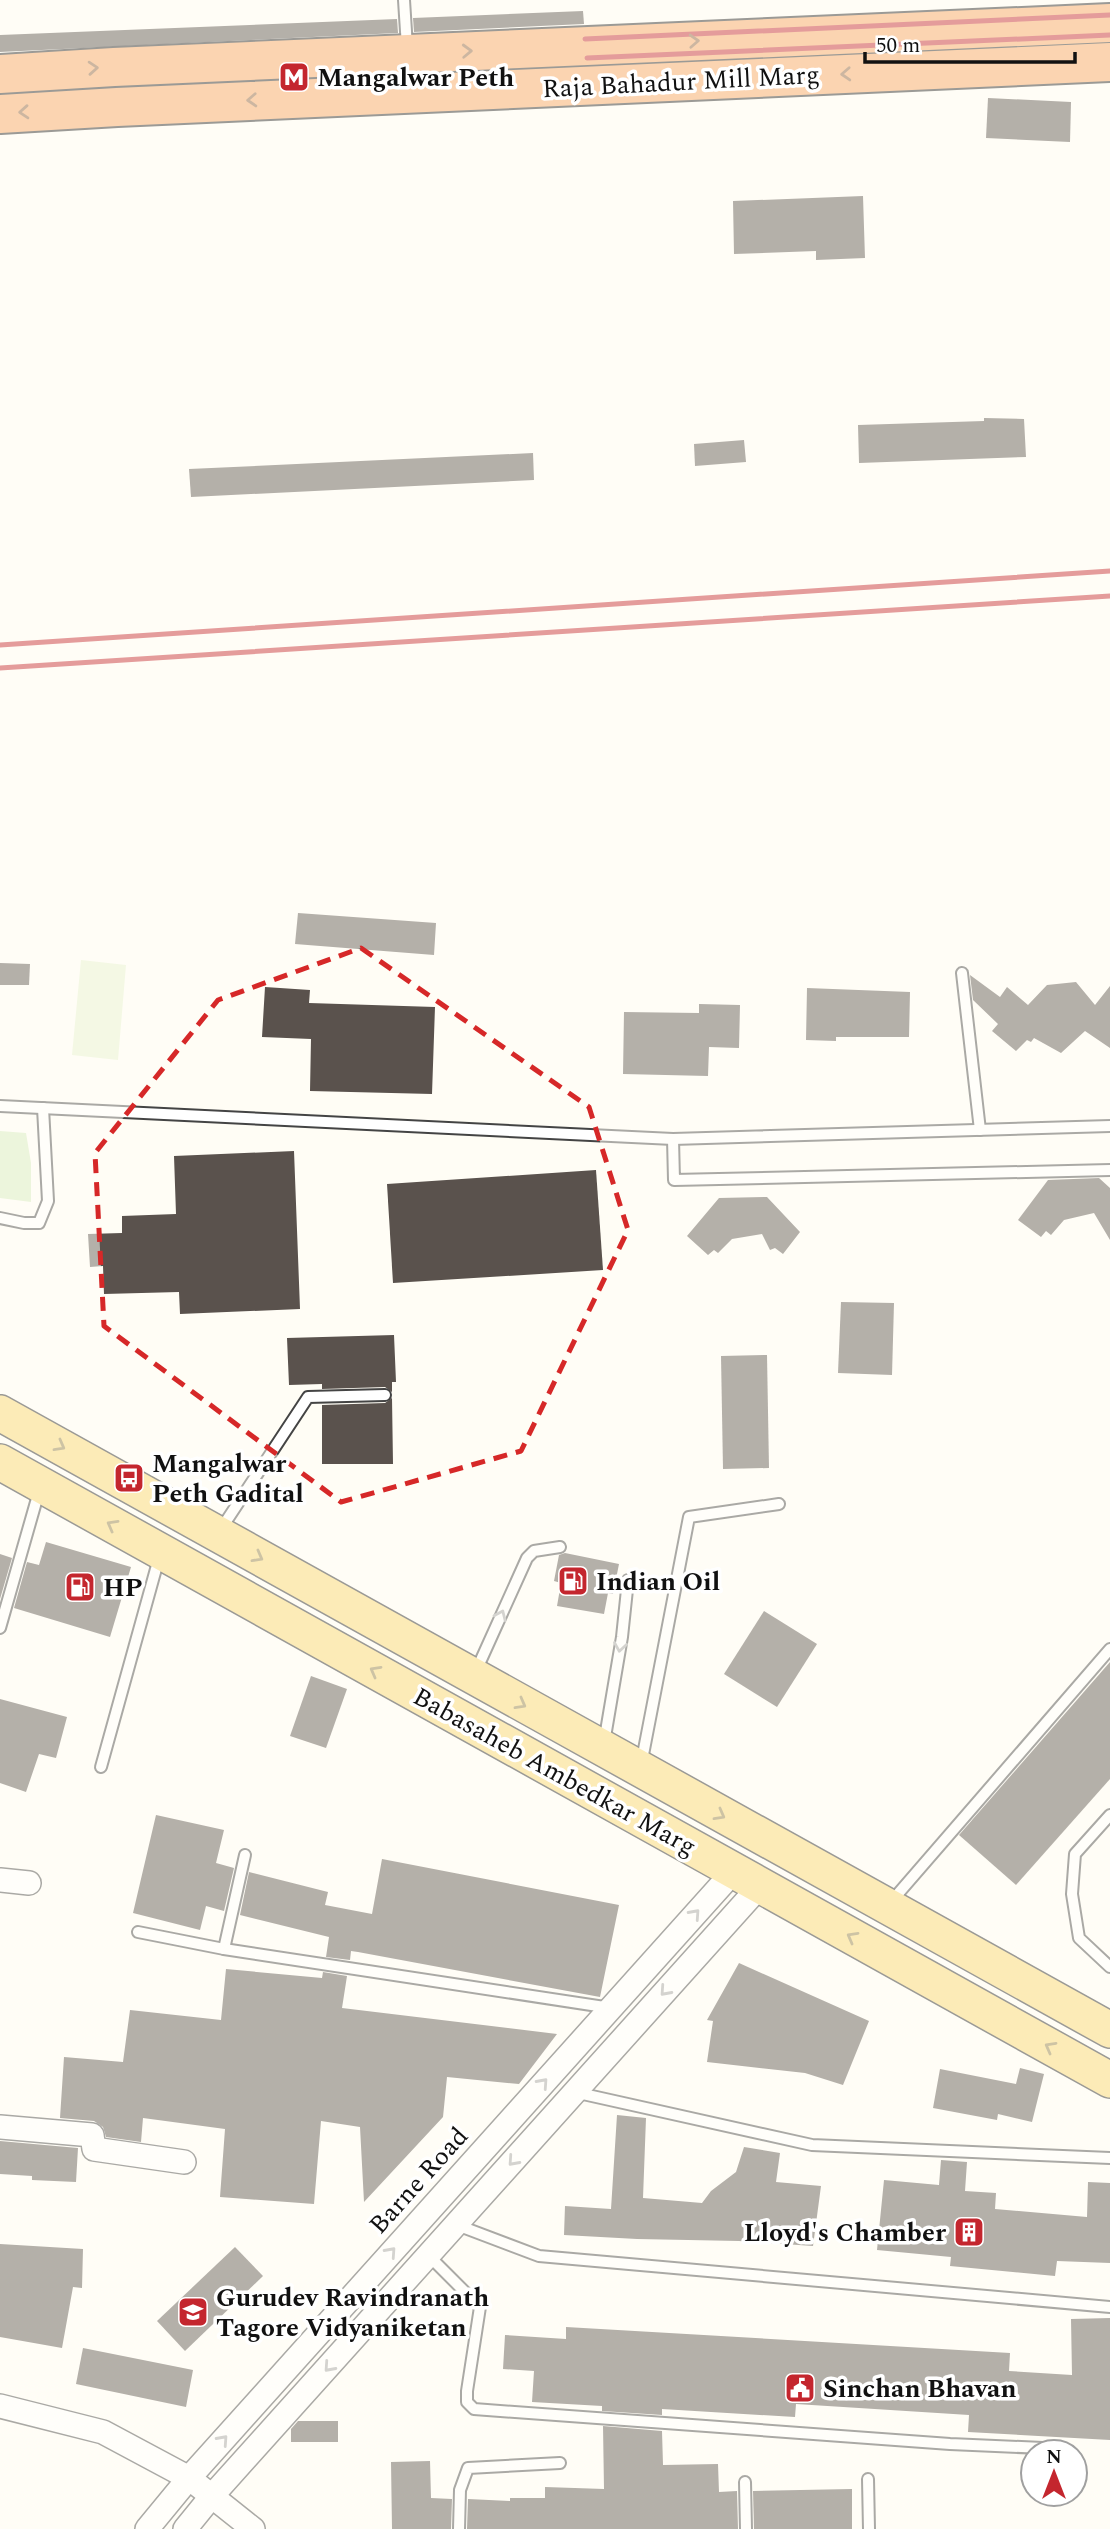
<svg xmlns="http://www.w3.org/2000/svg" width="1110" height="2529" font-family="Spectral,serif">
<rect width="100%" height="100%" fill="#fffdf5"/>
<polygon fill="#d5ebbd" points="0,1131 26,1133 31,1163 31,1202 0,1198"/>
<polygon fill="#e6f2cf" points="81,960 126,965 118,1060 72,1055"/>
<g fill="#5a524d">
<polygon points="583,11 584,24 414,32 413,18"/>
<polygon points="397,19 398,33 0,52 0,35"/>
<polygon points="988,98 1071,102 1070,142 986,138"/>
<polygon points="863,196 865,258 816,260 816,251 734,254 733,201"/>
<polygon points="984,418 1024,419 1026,457 859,463 858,425 984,421"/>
<polygon points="744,440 746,462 695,466 694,444"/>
<polygon points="533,453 534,480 191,497 189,469"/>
<polygon points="298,913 436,923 434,955 295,944"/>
<polygon points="0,963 30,964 29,985 0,985"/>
<polygon points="970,975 1000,997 1007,987 1028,1005 1047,985 1076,982 1095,1005 1110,986 1110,1048 1085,1031 1061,1053 1034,1038 1031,1042 1027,1040 1016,1051 992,1031 998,1024 973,1000"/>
<polygon points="265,987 310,990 309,1003 435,1007 432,1094 310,1091 311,1039 262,1037"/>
<polygon points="807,988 910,992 909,1037 836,1037 836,1041 806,1040"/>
<polygon points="699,1004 740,1005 739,1048 709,1047 708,1076 623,1074 624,1012 699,1013"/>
<polygon points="294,1151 300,1309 180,1314 179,1292 104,1294 103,1266 90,1267 88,1234 122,1233 122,1216 176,1214 174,1156"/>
<polygon points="596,1170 603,1270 393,1283 387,1184"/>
<polygon points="1099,1178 1110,1188 1110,1240 1094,1213 1064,1220 1051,1235 1046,1231 1041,1237 1018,1220 1048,1180"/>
<polygon points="767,1197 800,1232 783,1254 775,1248 770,1250 762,1234 732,1239 718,1253 714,1250 708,1255 687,1236 719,1198"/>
<polygon points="841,1302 894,1303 892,1375 838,1373"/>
<polygon points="394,1335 396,1382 392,1382 392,1392 385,1387 322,1389 322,1384 289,1385 287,1338"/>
<polygon points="767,1355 769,1468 723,1469 721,1356"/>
<polygon points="392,1398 393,1464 322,1464 322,1405 385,1403"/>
<polygon points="46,1542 131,1567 110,1637 14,1608 27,1562 39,1565"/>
<polygon points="565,1553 619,1564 613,1594 608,1593 604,1614 557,1606 561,1583 554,1581 559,1555"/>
<polygon points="0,1554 12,1558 0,1599"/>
<polygon points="764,1611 817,1644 777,1707 724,1674"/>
<polygon points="1110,1662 1110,1779 1016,1885 959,1835"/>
<polygon points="311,1676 347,1689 326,1748 290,1736"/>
<polygon points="0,1699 67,1717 56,1758 39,1754 26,1792 0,1783"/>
<polygon points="156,1815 224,1830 216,1863 234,1868 224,1911 206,1906 200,1930 133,1913"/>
<polygon points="382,1859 619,1905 600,1997 358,1952 351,1951 350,1960 326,1957 329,1937 240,1915 249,1872 328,1892 325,1905 372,1914"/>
<polygon points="739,1963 869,2021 843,2085 805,2073 707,2062 713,2021 707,2020"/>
<polygon points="226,1969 322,1978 323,1972 347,1976 342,2008 557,2034 519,2084 447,2077 443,2117 364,2202 360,2127 321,2121 314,2204 220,2197 225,2129 143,2118 141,2142 106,2137 103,2127 94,2121 60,2118 64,2057 123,2062 130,2010 221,2020"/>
<polygon points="1020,2068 1044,2074 1032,2122 998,2114 997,2120 933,2108 940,2069 1016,2084"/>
<polygon points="617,2115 646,2118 643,2198 702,2203 711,2191 736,2172 744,2147 780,2153 776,2182 821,2186 813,2246 739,2241 637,2239 564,2235 565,2206 611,2209"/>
<polygon points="0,2141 78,2148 76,2182 32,2180 32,2176 0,2174"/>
<polygon points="941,2160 967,2162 965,2191 996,2193 995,2209 1087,2217 1088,2182 1110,2183 1110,2263 1057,2261 1055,2276 950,2266 951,2257 877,2250 884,2180 939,2185"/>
<polygon points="0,2244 83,2249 82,2288 73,2287 62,2348 0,2337"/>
<polygon points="235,2247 263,2276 185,2351 157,2321"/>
<polygon points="1110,2318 1110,2440 968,2432 969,2415 796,2404 795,2417 662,2409 662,2415 602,2411 602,2406 532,2402 534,2371 503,2369 505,2335 566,2339 566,2327 1010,2353 1009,2371 1072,2375 1071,2319"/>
<polygon points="83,2348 193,2370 186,2407 76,2384"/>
<polygon points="298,2421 338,2421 338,2442 291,2442 291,2429"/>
<polygon points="603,2426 662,2431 663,2465 718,2464 719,2492 737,2491 738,2529 467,2529 468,2499 510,2501 510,2498 545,2498 545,2487 604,2489"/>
<polygon points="430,2461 431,2498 452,2499 451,2529 392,2529 391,2462"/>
<polygon points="852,2489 852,2529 754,2529 753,2491"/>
</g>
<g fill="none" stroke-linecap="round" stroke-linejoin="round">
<g stroke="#444" stroke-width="14">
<g id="lane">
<polyline points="404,0 407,47"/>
<polyline points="962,973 980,1130"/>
<polyline points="0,1106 673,1139 1110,1126"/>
<polyline points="673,1139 674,1180 1110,1170"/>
<polyline points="0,1218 24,1223 39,1223 48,1201 43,1108"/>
<polyline points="221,1529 308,1397 385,1395"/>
<polyline points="0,1628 40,1488"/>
<polyline points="476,1671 527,1558 534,1551 560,1547"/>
<polyline points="604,1743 622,1637 628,1580"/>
<polyline points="641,1765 689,1517 779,1504"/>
<polyline points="101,1767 159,1558"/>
<polyline points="1110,1815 1075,1854 1072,1894 1079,1938 1110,1967"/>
<polyline points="890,1903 1110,1649"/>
<polyline points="138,1932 224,1949 611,2008"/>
<polyline points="224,1949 245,1855"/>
<polyline points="574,2092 812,2145 1110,2158"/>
<polyline points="457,2225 539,2256 1110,2307"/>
<polyline points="429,2256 480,2307 467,2391 467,2402 474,2409 950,2444 1065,2449"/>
<polyline points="868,2479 869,2529"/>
<polyline points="745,2482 746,2529"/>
<polyline points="459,2529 460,2490 468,2468 560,2463"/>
</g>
</g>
<g stroke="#444" stroke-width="26">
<g id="street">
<polyline points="0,1880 29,1883"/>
<polyline points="0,2127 92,2135 94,2149 184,2162"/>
<polyline points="0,2406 103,2432 189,2478 253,2529"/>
<polyline points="147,2529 189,2478 734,1871"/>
<polyline points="185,2529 211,2497 760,1886"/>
</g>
</g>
<g stroke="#222" stroke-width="38">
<g id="primary">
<polyline points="0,1413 1110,2030"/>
<polyline points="0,1462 1110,2080"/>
</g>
</g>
<g stroke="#222" stroke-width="42">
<g id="highway">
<polyline points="0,74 114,67 1110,23"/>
<polyline points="0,114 117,107 1110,62"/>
</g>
</g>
<use href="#lane" stroke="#fff" stroke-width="10"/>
<use href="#street" stroke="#fff" stroke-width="23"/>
<use href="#primary" stroke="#f9d66b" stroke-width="35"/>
<use href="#highway" stroke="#f5a25d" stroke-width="38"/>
<g stroke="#c4262e" stroke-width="5">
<polyline points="585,39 1110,15"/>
<polyline points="587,58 1110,35"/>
<polyline points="0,645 1110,571"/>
<polyline points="0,668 1110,596"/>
</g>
</g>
<defs><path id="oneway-chevron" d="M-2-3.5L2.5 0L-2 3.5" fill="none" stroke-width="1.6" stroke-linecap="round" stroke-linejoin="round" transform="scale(1.75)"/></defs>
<g stroke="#8e613b">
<use href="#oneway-chevron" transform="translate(694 41) rotate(-3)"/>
<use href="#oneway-chevron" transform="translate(467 51) rotate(-2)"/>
<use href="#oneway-chevron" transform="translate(93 68) rotate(-4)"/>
<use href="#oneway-chevron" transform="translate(846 74) rotate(177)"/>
<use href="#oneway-chevron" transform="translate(252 100) rotate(177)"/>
<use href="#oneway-chevron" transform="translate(24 112) rotate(176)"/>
</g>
<g stroke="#917d42">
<use href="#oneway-chevron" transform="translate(60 1446) rotate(29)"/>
<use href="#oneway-chevron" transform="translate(112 1525) rotate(-151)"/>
<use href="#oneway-chevron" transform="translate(258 1557) rotate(29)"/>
<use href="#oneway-chevron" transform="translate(375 1671) rotate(-151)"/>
<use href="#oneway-chevron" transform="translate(521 1704) rotate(29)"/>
<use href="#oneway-chevron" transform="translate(720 1815) rotate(29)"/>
<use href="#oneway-chevron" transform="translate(852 1937) rotate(-151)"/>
<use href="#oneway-chevron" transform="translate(1050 2047) rotate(-151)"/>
</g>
<g stroke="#a0a0a0">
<use href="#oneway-chevron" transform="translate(501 1615) rotate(-66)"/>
<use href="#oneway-chevron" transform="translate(620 1647) rotate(99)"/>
<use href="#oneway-chevron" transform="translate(695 1914) rotate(-48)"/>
<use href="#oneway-chevron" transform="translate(665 1991) rotate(132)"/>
<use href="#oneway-chevron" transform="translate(543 2083) rotate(-48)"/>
<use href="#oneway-chevron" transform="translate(513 2161) rotate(132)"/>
<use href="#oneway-chevron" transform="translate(391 2252) rotate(-48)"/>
<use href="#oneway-chevron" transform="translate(329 2367) rotate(132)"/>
<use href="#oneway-chevron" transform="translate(223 2440) rotate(-48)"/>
</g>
<path d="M0 0H1110V2529H0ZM361 948 589 1107 628 1230 521 1451 341 1502 104 1326 95 1153 218 1000Z" fill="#fffdf5" fill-opacity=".55" fill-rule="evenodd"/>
<path fill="none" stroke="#d62828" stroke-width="5" stroke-dasharray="14 9" stroke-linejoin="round" d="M361 948 589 1107 628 1230 521 1451 341 1502 104 1326 95 1153 218 1000Z"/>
<defs>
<g id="metro-square" transform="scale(1.575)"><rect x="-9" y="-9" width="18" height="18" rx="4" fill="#c4262e" stroke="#fff"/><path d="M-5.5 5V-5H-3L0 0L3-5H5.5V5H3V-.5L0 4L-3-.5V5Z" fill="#fff"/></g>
<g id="bus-square" transform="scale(1.575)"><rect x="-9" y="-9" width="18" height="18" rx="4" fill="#c4262e" stroke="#fff"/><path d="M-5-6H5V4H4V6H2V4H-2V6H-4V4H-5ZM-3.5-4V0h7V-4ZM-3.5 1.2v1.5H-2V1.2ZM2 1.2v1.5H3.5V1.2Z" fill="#fff"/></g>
<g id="fuel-square" transform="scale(1.575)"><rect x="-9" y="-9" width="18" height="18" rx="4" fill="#c4262e" stroke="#fff"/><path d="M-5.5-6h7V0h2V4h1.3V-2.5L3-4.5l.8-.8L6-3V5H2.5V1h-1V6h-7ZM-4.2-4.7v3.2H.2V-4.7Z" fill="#fff"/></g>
<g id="building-square" transform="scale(1.575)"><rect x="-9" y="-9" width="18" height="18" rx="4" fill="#c4262e" stroke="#fff"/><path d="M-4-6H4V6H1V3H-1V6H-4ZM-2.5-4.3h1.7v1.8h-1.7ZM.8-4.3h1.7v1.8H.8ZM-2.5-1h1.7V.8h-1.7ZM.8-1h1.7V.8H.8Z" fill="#fff"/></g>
<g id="school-square" transform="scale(1.575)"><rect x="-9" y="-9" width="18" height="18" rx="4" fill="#c4262e" stroke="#fff"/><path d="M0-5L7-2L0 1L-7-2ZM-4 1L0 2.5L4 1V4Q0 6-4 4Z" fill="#fff"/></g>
<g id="civic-square" transform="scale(1.575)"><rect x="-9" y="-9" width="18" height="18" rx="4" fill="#c4262e" stroke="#fff"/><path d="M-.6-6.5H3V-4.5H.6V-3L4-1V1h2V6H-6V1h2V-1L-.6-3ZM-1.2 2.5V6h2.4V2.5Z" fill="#fff"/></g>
</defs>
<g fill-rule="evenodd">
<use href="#metro-square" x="294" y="77"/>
<use href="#bus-square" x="129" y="1478"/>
<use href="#fuel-square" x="573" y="1581"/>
<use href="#fuel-square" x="80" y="1587"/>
<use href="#building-square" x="969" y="2232"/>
<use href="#school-square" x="193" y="2312"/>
<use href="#civic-square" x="800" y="2388"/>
</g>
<g text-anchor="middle" stroke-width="7" stroke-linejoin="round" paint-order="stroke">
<g font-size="26" font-weight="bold" fill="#111" stroke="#fff" text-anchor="start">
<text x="317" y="86">Mangalwar Peth</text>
<text x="152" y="1472">Mangalwar<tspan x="152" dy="30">Peth Gadital</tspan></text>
<text x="596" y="1590">Indian Oil</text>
<text x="103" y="1596">HP</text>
<text x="946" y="2241" text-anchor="end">Lloyd's Chamber</text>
<text x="216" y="2306">Gurudev Ravindranath<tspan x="216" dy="30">Tagore Vidyaniketan</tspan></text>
<text x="823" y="2397">Sinchan Bhavan</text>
</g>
<g font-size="26" fill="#111" stroke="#fff">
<text transform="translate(681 81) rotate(-3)" y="9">Raja Bahadur Mill Marg</text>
<text transform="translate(555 1771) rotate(29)" y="9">Babasaheb Ambedkar Marg</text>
<text transform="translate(418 2180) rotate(-48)" y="9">Barne Road</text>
</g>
</g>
<g transform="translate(1054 2473)"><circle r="33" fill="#ffffff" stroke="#a0a0a0" stroke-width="2"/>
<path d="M0-5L12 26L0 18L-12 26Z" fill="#c4262e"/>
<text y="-10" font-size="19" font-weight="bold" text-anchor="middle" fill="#111111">N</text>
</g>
<path d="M865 52v10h210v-10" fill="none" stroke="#111111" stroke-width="3.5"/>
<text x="876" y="52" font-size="21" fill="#111111" stroke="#ffffff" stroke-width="5" paint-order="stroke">50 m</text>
</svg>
